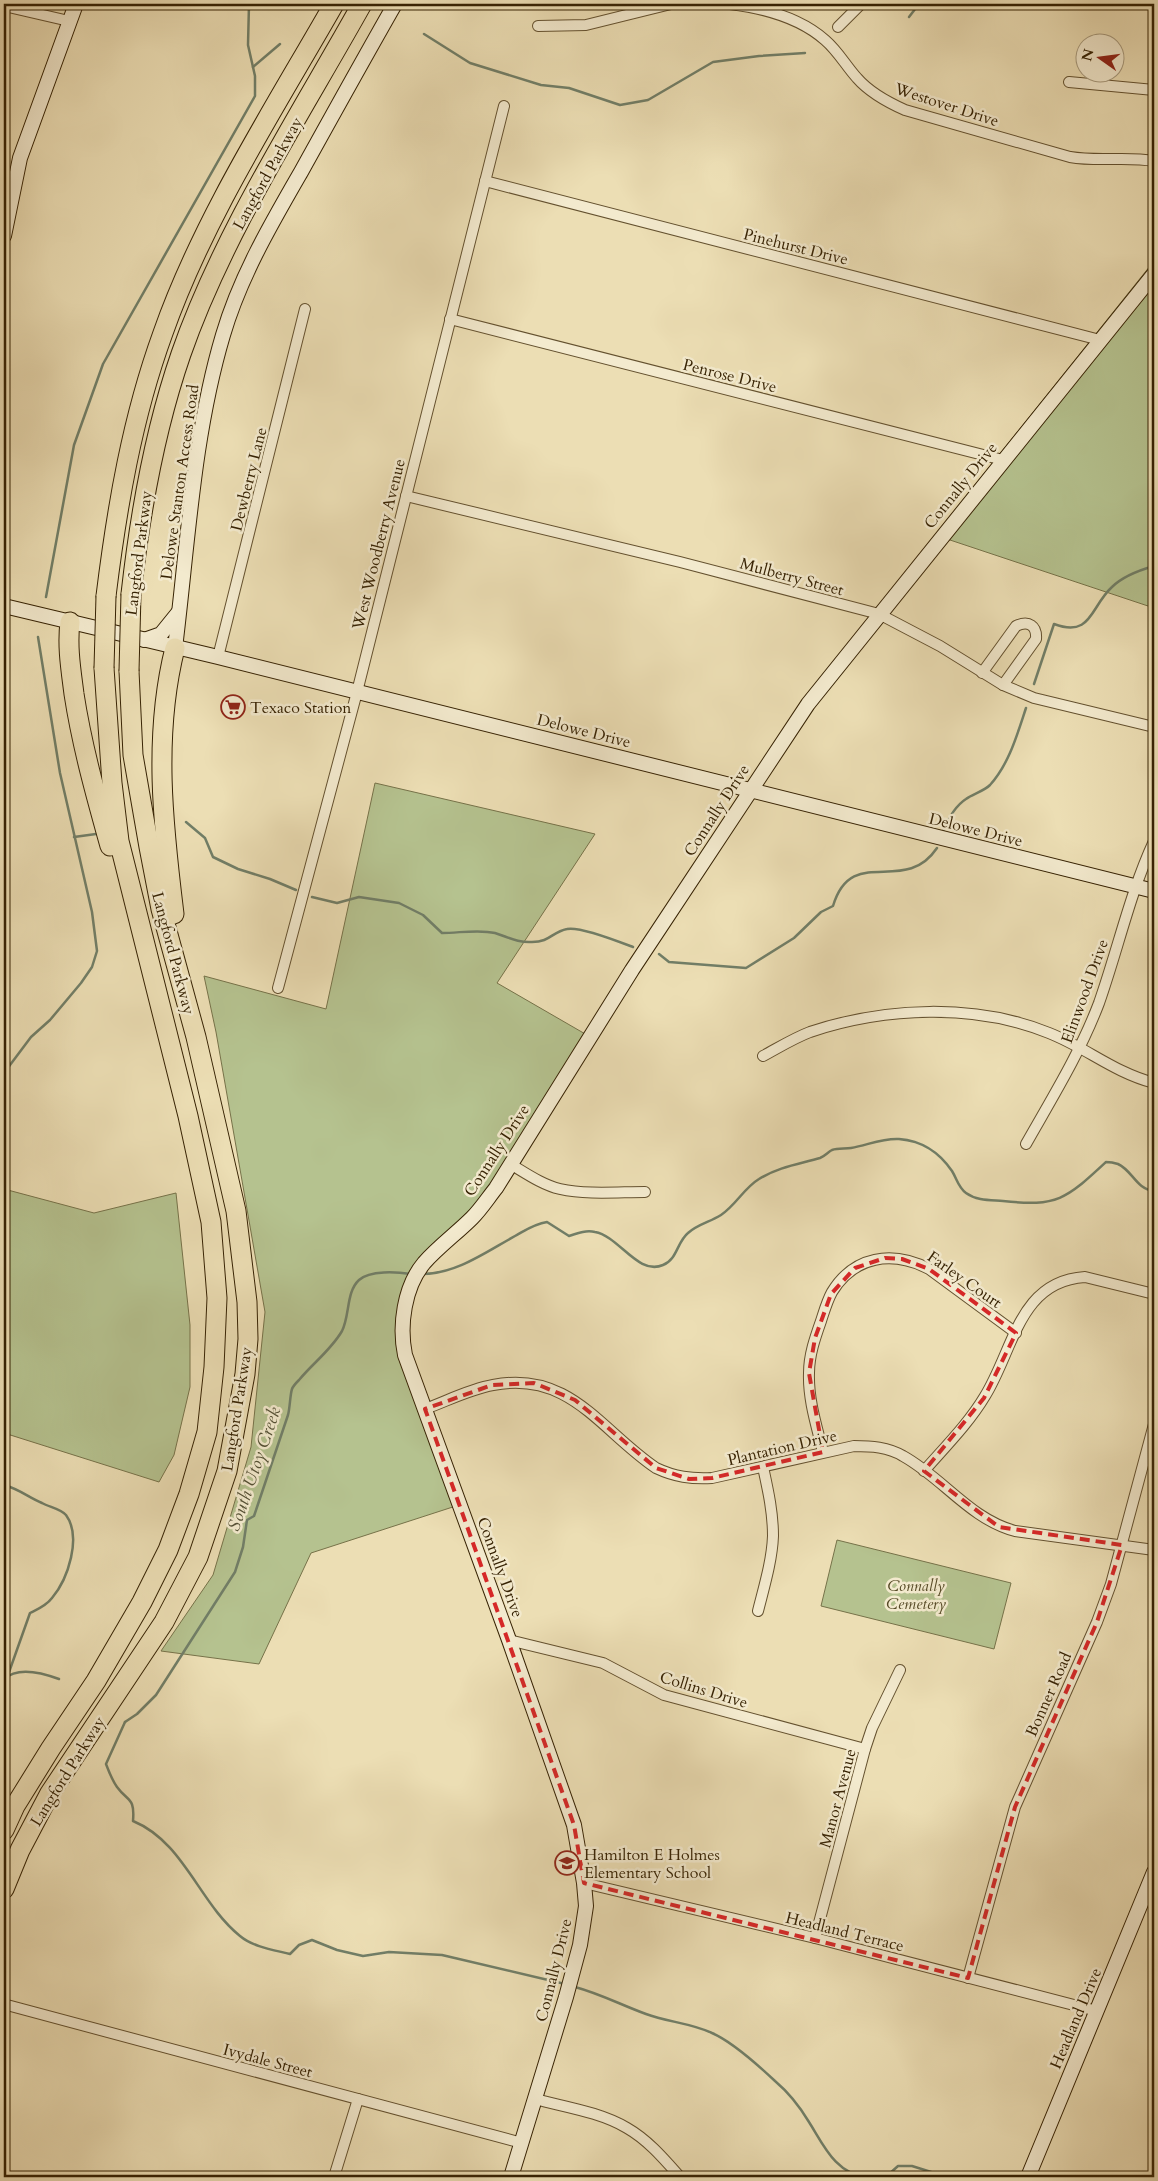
<svg xmlns="http://www.w3.org/2000/svg" width="1158" height="2181" font-family="Cardo,serif">
<rect width="100%" height="100%" fill="#ecdeb4"/>
<filter id="stains"><feTurbulence type="fractalNoise" baseFrequency=".004" numOctaves="4"/><feColorMatrix values="0 0 0 0 .2 0 0 0 0 .09 0 0 0 0 .02 0 0 0 .5 -.17"/></filter>
<radialGradient id="worn" r=".72"><stop offset=".6" stop-color="#630" stop-opacity="0"/><stop offset="1" stop-color="#630" stop-opacity=".3"/></radialGradient>
<g fill="#b5c28f" stroke="#767249">
<polygon points="1150,266 1154,267 1154,608 935,535"/>
<polygon points="375,783 595,834 497,983 587,1035 506,1170 407,1281 399,1341 462,1504 311,1553 259,1664 161,1651 213,1575 251,1447 265,1312 216,1032 204,976 326,1009"/>
<polygon points="4,1189 94,1213 176,1193 190,1325 190,1387 174,1455 159,1482 4,1433"/>
<polygon points="837,1540 1011,1583 994,1649 821,1606"/>
</g>
<g fill="none" stroke-linecap="round" stroke-linejoin="round">
<g stroke="#717e67" stroke-width="2.5">
<polyline points="909,17 919,4"/>
<polyline points="424,34 470,63 541,85 569,88 620,105 648,100 713,62 759,56 805,53"/>
<polyline points="253,67 280,44"/>
<polyline points="46,597 74,445 103,364 255,96 255,76 248,45 249,4"/>
<path d="M1034 684 1054 624C1092 638 1090 607 1112 587 1123 576 1140 570 1154 566"/>
<polyline points="186,822 205,838 213,857 238,869 270,879 296,890"/>
<path d="M942 833C947 821 955 806 966 799 973 794 984 791 990 785 1009 764 1017 735 1026 708"/>
<polyline points="74,837 96,834"/>
<path d="M312 897 337 903 359 897 399 903 423 915 442 933C459 933 479 929 495 933 508 937 518 943 532 942 550 942 552 932 567 929 580 926 620 942 633 947"/>
<path d="M659 954 669 962 746 968 794 938 821 912 833 906C852 843 904 897 937 848"/>
<polyline points="4,1073 31,1037 50,1020 81,983 92,967 97,951 92,912 60,773 38,637"/>
<path d="M422 1274C456 1274 486 1252 515 1236 526 1230 534 1224 547 1222L569 1236C578 1233 586 1230 595 1232 619 1236 638 1276 663 1265 677 1260 677 1242 688 1233 698 1224 710 1222 721 1215 736 1205 744 1188 759 1179 778 1167 799 1164 820 1158 825 1156 828 1152 832 1150 838 1148 845 1149 851 1148 868 1145 882 1138 899 1139 923 1141 939 1152 952 1171 957 1179 958 1187 966 1193 977 1201 990 1200 1003 1201 1058 1207 1066 1199 1106 1162 1110 1162 1115 1163 1118 1164 1133 1171 1136 1189 1154 1191"/>
<path d="M4 1485C19 1489 28 1497 42 1503 49 1507 61 1509 66 1515 82 1537 68 1579 52 1598 46 1606 38 1609 30 1613L8 1675"/>
<path d="M4 1679C18 1666 43 1673 59 1679"/>
<path d="M125 1722 137 1714 156 1695 235 1572 243 1547 247 1520 254 1516 288 1415C290 1408 290 1395 292 1389 293 1386 297 1382 299 1380 313 1363 331 1350 342 1331 350 1315 346 1292 359 1280 370 1270 397 1272 411 1274"/>
<path d="M125 1722 106 1764C109 1772 112 1780 117 1787 128 1802 135 1797 133 1821 184 1842 199 1903 240 1936 253 1947 274 1950 290 1954L299 1945 312 1940 337 1950 363 1956 389 1952 442 1955 565 1984"/>
<path d="M575 1987C601 1994 621 2005 646 2014 667 2022 691 2023 712 2033 733 2042 758 2065 775 2081 788 2092 800 2107 809 2122 823 2144 836 2175 867 2177"/>
<polyline points="879,2177 888,2175 898,2166 912,2166 947,2177"/>
</g>
<g stroke="#64512f" stroke-width="12">
<g id="street">
<path d="M730 4C763 8 800 18 825 40 838 51 846 66 857 78 870 93 887 102 905 110L1070 157C1099 162 1126 156 1154 161"/>
<polyline points="4,6 69,21"/>
<polyline points="538,26 586,25 671,4"/>
<polyline points="838,27 861,4"/>
<polyline points="1069,82 1154,90"/>
<polyline points="485,181 1100,340"/>
<polyline points="450,319 1003,460"/>
<polyline points="406,496 680,562 879,614 940,646 1003,685 1034,698 1154,727"/>
<polyline points="218,657 305,309"/>
<path d="M982 673 1016 626C1029 620 1037 626 1036 639L1003 685"/>
<polyline points="278,988 357,692 504,106"/>
<path d="M763 1056C778 1048 794 1038 810 1032 885 1007 975 1003 1049 1033 1087 1048 1113 1072 1154 1083"/>
<path d="M1026 1144C1052 1098 1080 1053 1099 1003 1118 949 1130 893 1154 841"/>
<path d="M512 1165C527 1174 543 1185 560 1189 587 1195 618 1192 645 1192"/>
<path d="M425 1409C447 1401 470 1389 493 1385 570 1370 601 1431 656 1468 675 1477 691 1479 712 1478L854 1446C871 1446 888 1447 903 1456 943 1478 970 1519 1015 1531L1154 1550"/>
<path d="M823 1452C817 1427 808 1400 809 1373 809 1355 815 1338 821 1321 824 1312 827 1301 832 1292 854 1256 892 1250 929 1269L1016 1333"/>
<path d="M924 1471C945 1447 969 1423 985 1396 1014 1349 1019 1281 1085 1277L1154 1294"/>
<path d="M758 1611C764 1587 772 1561 773 1536 773 1512 768 1490 763 1467"/>
<polyline points="509,1640 603,1663 664,1695 865,1749"/>
<polyline points="584,1883 815,1938 1097,2011"/>
<polyline points="815,1938 865,1749 872,1728 900,1670"/>
<polyline points="968,1978 1015,1807 1097,1622 1111,1584 1154,1424"/>
<polyline points="7,2005 522,2143"/>
<path d="M535 2099C565 2107 600 2112 627 2128 648 2140 664 2159 680 2177"/>
<polyline points="334,2177 358,2099"/>
</g>
</g>
<g stroke="#362203" stroke-width="16">
<g id="secondary">
<polyline points="4,236 20,158 76,4"/>
<polyline points="4,606 218,657 1154,891"/>
<polyline points="144,640 161,634 178,613"/>
<path d="M175 648C188 543 193 436 223 335 240 277 271 224 301 172 332 116 363 60 395 4"/>
<path d="M511 2177 566 1997 580 1945 586 1906 584 1883 574 1825 509 1640 405 1355C399 1326 404 1287 424 1263 438 1247 457 1233 472 1218 481 1209 488 1198 496 1188L632 970 808 704 1154 274"/>
<polyline points="1028,2177 1154,1872"/>
</g>
</g>
<g stroke="#362203" stroke-width="21">
<g id="highway">
<path d="M131 594C140 513 154 432 181 354 223 233 300 115 362 4"/>
<path d="M106 596C117 507 132 418 163 333 203 219 274 109 334 4"/>
<path d="M70 622C67 647 71 670 74 694 82 746 96 796 110 846"/>
<path d="M174 914C163 825 153 735 175 648"/>
<polyline points="4,1830 15,1806 51,1748 96,1681 142,1602 168,1550 189,1494 207,1432 214,1367 217,1298 211,1222 188,1116 119,841 112,783 104,668"/>
<polyline points="4,1889 20,1850 50,1793 164,1622 198,1557 227,1471 245,1374 248,1339 247,1302 236,1211 196,1037 161,909 149,847 133,755 129,671"/>
</g>
</g>
<use href="#street" stroke="#f3eace" stroke-width="10"/>
<use href="#secondary" stroke="#f3eace" stroke-width="14"/>
<use href="#highway" stroke="#ecdeb4" stroke-width="19"/>
<g stroke="#362203" stroke-width="21" stroke-linecap="butt">
<g id="highway-bridge">
<polyline points="104,668 106,596"/>
<polyline points="129,671 131,594"/>
</g>
</g>
<use href="#highway-bridge" stroke="#ecdeb4" stroke-width="19"/>
</g>
<path fill="none" stroke="#d62828" stroke-width="4" stroke-dasharray="10 6" stroke-linejoin="round" d="M885 1258 902 1259 929 1269 1016 1333 984 1398 924 1471 999 1527 1122 1545 1097 1622 1015 1807 968 1978 584 1883 574 1825 425 1409 492 1385 534 1383 575 1400 656 1468 689 1479 712 1478 823 1452 809 1373 815 1338 831 1294 855 1268Z"/>
<defs>
<g id="supermarket-ring" transform="scale(1.25)"><circle r="9.5" fill="#f3eace" stroke="#8f2418" stroke-width="1.5"/><path d="M-6-5.5h2.5l.6 2H6L4.5 2H-2.5L-4.4-4H-6ZM-1.5 3.2a1.3 1.3 0 1 0 .1 0ZM3 3.2a1.3 1.3 0 1 0 .1 0Z" fill="#8f2418"/></g>
<g id="school-ring" transform="scale(1.25)"><circle r="9.5" fill="#f3eace" stroke="#8f2418" stroke-width="1.5"/><path d="M0-5L7-2L0 1L-7-2ZM-4 1L0 2.5L4 1V4Q0 6-4 4Z" fill="#8f2418"/></g>
</defs>
<g fill-rule="evenodd">
<use href="#supermarket-ring" x="233" y="707"/>
<use href="#school-ring" x="567" y="1863"/>
</g>
<g text-anchor="middle" stroke-width="5" stroke-linejoin="round" paint-order="stroke">
<g font-size="16" fill="#362203" stroke="#f3eace">
<text transform="translate(947 104) rotate(18)" y="6">Westover Drive</text>
<text transform="translate(267 173) rotate(-61)" y="6">Langford Parkway</text>
<text transform="translate(796 246) rotate(14)" y="6">Pinehurst Drive</text>
<text transform="translate(730 375) rotate(14)" y="6">Penrose Drive</text>
<text transform="translate(248 479) rotate(-76)" y="6">Dewberry Lane</text>
<text transform="translate(179 482) rotate(-82)" y="6">Delowe Stanton Access Road</text>
<text transform="translate(960 485) rotate(-51)" y="6">Connally Drive</text>
<text transform="translate(378 544) rotate(-76)" y="6">West Woodberry Avenue</text>
<text transform="translate(138 553) rotate(-83)" y="6">Langford Parkway</text>
<text transform="translate(792 576) rotate(15)" y="6">Mulberry Street</text>
<text transform="translate(584 730) rotate(14)" y="6">Delowe Drive</text>
<text transform="translate(716 810) rotate(-57)" y="6">Connally Drive</text>
<text transform="translate(976 829) rotate(14)" y="6">Delowe Drive</text>
<text transform="translate(174 953) rotate(75)" y="6">Langford Parkway</text>
<text transform="translate(1084 991) rotate(-70)" y="6">Elinwood Drive</text>
<text transform="translate(496 1150) rotate(-57)" y="6">Connally Drive</text>
<text transform="translate(965 1279) rotate(35)" y="6">Farley Court</text>
<text transform="translate(236 1409) rotate(-81)" y="6">Langford Parkway</text>
<text transform="translate(782 1447) rotate(-13)" y="6">Plantation Drive</text>
<text transform="translate(501 1567) rotate(70)" y="6">Connally Drive</text>
<text transform="translate(704 1689) rotate(17)" y="6">Collins Drive</text>
<text transform="translate(1048 1694) rotate(-66)" y="6">Bonner Road</text>
<text transform="translate(67 1771) rotate(-58)" y="6">Langford Parkway</text>
<text transform="translate(837 1798) rotate(-75)" y="6">Manor Avenue</text>
<text transform="translate(845 1931) rotate(14)" y="6">Headland Terrace</text>
<text transform="translate(553 1970) rotate(-76)" y="6">Connally Drive</text>
<text transform="translate(1075 2018) rotate(-67)" y="6">Headland Drive</text>
<text transform="translate(268 2060) rotate(15)" y="6">Ivydale Street</text>
</g>
<g font-size="16" fill="#362203" stroke="#f3eace" text-anchor="start">
<text x="250" y="713">Texaco Station</text>
<text x="584" y="1860">Hamilton E Holmes<tspan x="584" dy="18">Elementary School</tspan></text>
</g>
<g font-size="16" font-style="italic" fill="#564a26" stroke="#f3eace">
<text x="916" y="1591">Connally<tspan x="916" dy="18">Cemetery</tspan></text>
</g>
<g font-size="18" font-style="italic" fill="#545035" stroke="#f3eace">
<text transform="translate(254 1469) rotate(-71)" y="6">South Utoy Creek</text>
</g>
</g>
<rect width="1158" height="2181" fill="none" stroke="#ecdeb4" stroke-width="20"/>
<rect x="5" y="5" width="1148" height="2171" fill="none" stroke="#362203" stroke-width="2.5"/>
<rect x="10" y="10" width="1138" height="2161" fill="none" stroke="#362203"/>
<g transform="translate(1100 58) rotate(284)"><circle r="24" fill="#f3eace" stroke="#a79a7d"/>
<path d="M0-4L9 19L0 12L-9 19Z" fill="#8f2418"/>
<text y="-8" font-size="14" font-weight="bold" text-anchor="middle" fill="#362203">N</text>
</g>
<rect width="100%" height="100%" filter="url(#stains)"/>
<rect width="100%" height="100%" fill="url(#worn)"/>
</svg>
